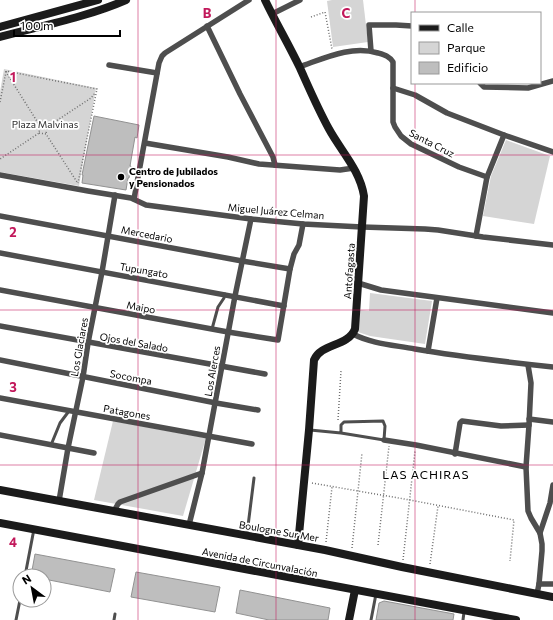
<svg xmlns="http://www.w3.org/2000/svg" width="553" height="620" font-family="Commissioner,sans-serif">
<rect width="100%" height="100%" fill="#fff"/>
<g fill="#d5d5d5">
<polygon points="332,0 363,0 368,42 333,47 327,1"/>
<polygon points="4,69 96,88 79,186 0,172 0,92"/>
<polygon points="506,140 550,156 534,224 483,216 491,176"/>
<polygon points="370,293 432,301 425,344 370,336 358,332 359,310 369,311"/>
<polygon points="113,421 206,438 183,516 94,500"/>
</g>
<g fill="#bebebe" stroke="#929292">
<polygon points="94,116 139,125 137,138 135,137 130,166 131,166 129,178 128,178 126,190 82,183 83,175 82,175"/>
<polygon points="35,554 115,569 110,592 44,579 44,576 31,576"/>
<polygon points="136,572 220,587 215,612 131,597"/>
<polygon points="240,590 330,608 328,620 269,620 236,613"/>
<polygon points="384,601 454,614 453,620 376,620 379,603"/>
</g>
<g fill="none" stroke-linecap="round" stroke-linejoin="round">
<g stroke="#707070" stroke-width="1.5" stroke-dasharray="1 2" stroke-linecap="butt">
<polyline points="311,17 325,12 332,49"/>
<polyline points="6,72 6,71 97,89 78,183"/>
<polyline points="0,102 6,72 40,126 39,133 0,159"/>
<polyline points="40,126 47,127 46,134"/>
<polyline points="47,127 91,98 95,93"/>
<polyline points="39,133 46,134 77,182"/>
<polyline points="338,420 341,371"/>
<polyline points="312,483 410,500 514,520 510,561"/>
<polyline points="326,542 332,487"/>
<polyline points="378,545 389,446"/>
<polyline points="352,548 362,453"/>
<polyline points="403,560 415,451"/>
<polyline points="430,564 438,506"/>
</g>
<g stroke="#4e4e4e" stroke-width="3">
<polyline points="212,329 218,307 224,298 225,294"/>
<polyline points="310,430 341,433 384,440 385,426 383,421 344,422 341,425 341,433"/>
<polyline points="51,445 60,423 69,411"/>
<polyline points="247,534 254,478"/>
<polyline points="25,576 34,529"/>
<polyline points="16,620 20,600"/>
<polyline points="114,620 115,614"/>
<polyline points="371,620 376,594"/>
<polyline points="463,620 464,612"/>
</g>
<g stroke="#4e4e4e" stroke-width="5.5">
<polyline points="272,14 300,0"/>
<polyline points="207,26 240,94 273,157 275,165"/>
<polyline points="371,51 369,25 396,25 412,26"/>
<polyline points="109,65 157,73"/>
<path d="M299 67C325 58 351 45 378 53 385 55 389 56 393 62V122L395 127 401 136 411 144 459 167 487 177"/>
<polyline points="480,83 484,87 528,88 553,81"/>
<polyline points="393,88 415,95 447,113 504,135 553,152"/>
<polyline points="145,143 228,157 259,164 340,170 354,168"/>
<polyline points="0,175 88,191 131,198 146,205 251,219 303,224 362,227 425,229 438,230 483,237 553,245"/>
<polyline points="134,199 159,63 162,56 165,53 249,0"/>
<polyline points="0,216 242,261 290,269"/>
<polyline points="476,236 487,177 504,135"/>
<polyline points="0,253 284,306"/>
<polyline points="358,283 381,290 553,313"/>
<polyline points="0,290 228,332 278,340 290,269 294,254 299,245 303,224"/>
<polyline points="0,326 265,374"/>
<path d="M353 334C372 344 394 345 415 349 461 357 507 362 553 367"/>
<polyline points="428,351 437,298"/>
<polyline points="0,360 216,403 258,410"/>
<polyline points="528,365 531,383 529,425 526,467 528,511 531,518 540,533 542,544 542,551 539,584 537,594"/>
<polyline points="0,398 252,444"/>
<polyline points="529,419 553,422"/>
<polyline points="0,435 94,453"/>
<polyline points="384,440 416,445 526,467"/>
<polyline points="455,454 460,423 462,421 501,426 529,425"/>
<polyline points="59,501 68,448 83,377 88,343 102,272 115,195"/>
<polyline points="114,511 118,504 120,502 202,473"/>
<polyline points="189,525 202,473 235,296 251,219"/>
<polyline points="540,533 550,503 553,485"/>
<polyline points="539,584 553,584"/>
</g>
<g stroke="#1b1b1b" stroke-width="8">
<path d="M265 0C276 23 289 45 300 68 309 88 318 109 329 129 341 151 360 170 364 196L355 329C348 347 321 343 314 360L309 430 298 545"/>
<polyline points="0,27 98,0"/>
<path d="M0 37C41 26 87 17 126 0"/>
<polyline points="0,490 325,550 402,567 553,597"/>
<polyline points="0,523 516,620"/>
<polyline points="349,620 355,590"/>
</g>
</g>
<path fill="none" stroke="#c2185b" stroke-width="1" stroke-opacity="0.55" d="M138 0V620M276 0V620M415 0V13M415 83V620M0 155H553M0 310H553M0 465H553"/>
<circle fill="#000" stroke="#fff" stroke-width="1.5" cx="121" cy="177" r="4"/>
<g text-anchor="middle" stroke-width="3.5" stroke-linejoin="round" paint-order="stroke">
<g font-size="10" fill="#2c2c2c" stroke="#fff">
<text x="45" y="128">Plaza Malvinas</text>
</g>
<g font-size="10" fill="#000" stroke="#fff">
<text transform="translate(432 143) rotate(27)" y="4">Santa Cruz</text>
<text transform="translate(276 211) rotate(5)" y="4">Miguel Juárez Celman</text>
<text transform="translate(147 234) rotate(11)" y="4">Mercedario</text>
<text transform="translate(144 270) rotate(10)" y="4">Tupungato</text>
<text transform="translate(349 271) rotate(-86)" y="4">Antofagasta</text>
<text transform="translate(141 307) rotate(11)" y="4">Maipo</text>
<text transform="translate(134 342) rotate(10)" y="4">Ojos del Salado</text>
<text transform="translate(79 347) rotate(-80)" y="4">Los Glaciares</text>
<text transform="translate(212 371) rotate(-80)" y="4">Los Alerces</text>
<text transform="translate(131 377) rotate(11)" y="4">Socompa</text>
<text transform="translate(127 412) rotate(10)" y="4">Patagones</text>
<text transform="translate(279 531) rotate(10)" y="4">Boulogne Sur Mer</text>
<text transform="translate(260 562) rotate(11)" y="4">Avenida de Circunvalación</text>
</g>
<g font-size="10" font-weight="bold" fill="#000" stroke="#fff" text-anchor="start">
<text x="129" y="175">Centro de Jubilados<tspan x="129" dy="12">y Pensionados</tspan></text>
</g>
<g font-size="12" letter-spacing="1" fill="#000" stroke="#fff">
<text x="426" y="479">LAS ACHIRAS</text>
</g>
</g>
<g font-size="13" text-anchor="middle" font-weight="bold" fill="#c2185b" stroke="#fff" stroke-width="3.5" stroke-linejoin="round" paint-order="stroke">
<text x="207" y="18">B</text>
<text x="346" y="18">C</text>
<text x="13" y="82">1</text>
<text x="13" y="237">2</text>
<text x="13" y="392">3</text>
<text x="13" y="547">4</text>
</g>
<rect x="411" y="12" width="130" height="72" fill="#ffffff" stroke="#999999"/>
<rect x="419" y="25" width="20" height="6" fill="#1b1b1b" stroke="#999999"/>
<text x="447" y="32" font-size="12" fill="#000000">Calle</text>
<rect x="419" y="42" width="20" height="12" fill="#d5d5d5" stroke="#999999"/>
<text x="447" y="52" font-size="12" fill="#000000">Parque</text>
<rect x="419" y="62" width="20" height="12" fill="#bebebe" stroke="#999999"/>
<text x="447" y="72" font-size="12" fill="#000000">Edificio</text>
<g transform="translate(32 588) rotate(328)"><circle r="19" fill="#ffffff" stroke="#999999"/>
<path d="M0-3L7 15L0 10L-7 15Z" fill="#000000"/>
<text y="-6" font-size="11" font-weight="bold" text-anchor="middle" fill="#000000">N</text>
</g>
<path d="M14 30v6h106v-6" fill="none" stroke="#000000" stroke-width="2"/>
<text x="20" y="30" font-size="12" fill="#000000" stroke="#ffffff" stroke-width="3" paint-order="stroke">100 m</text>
</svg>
